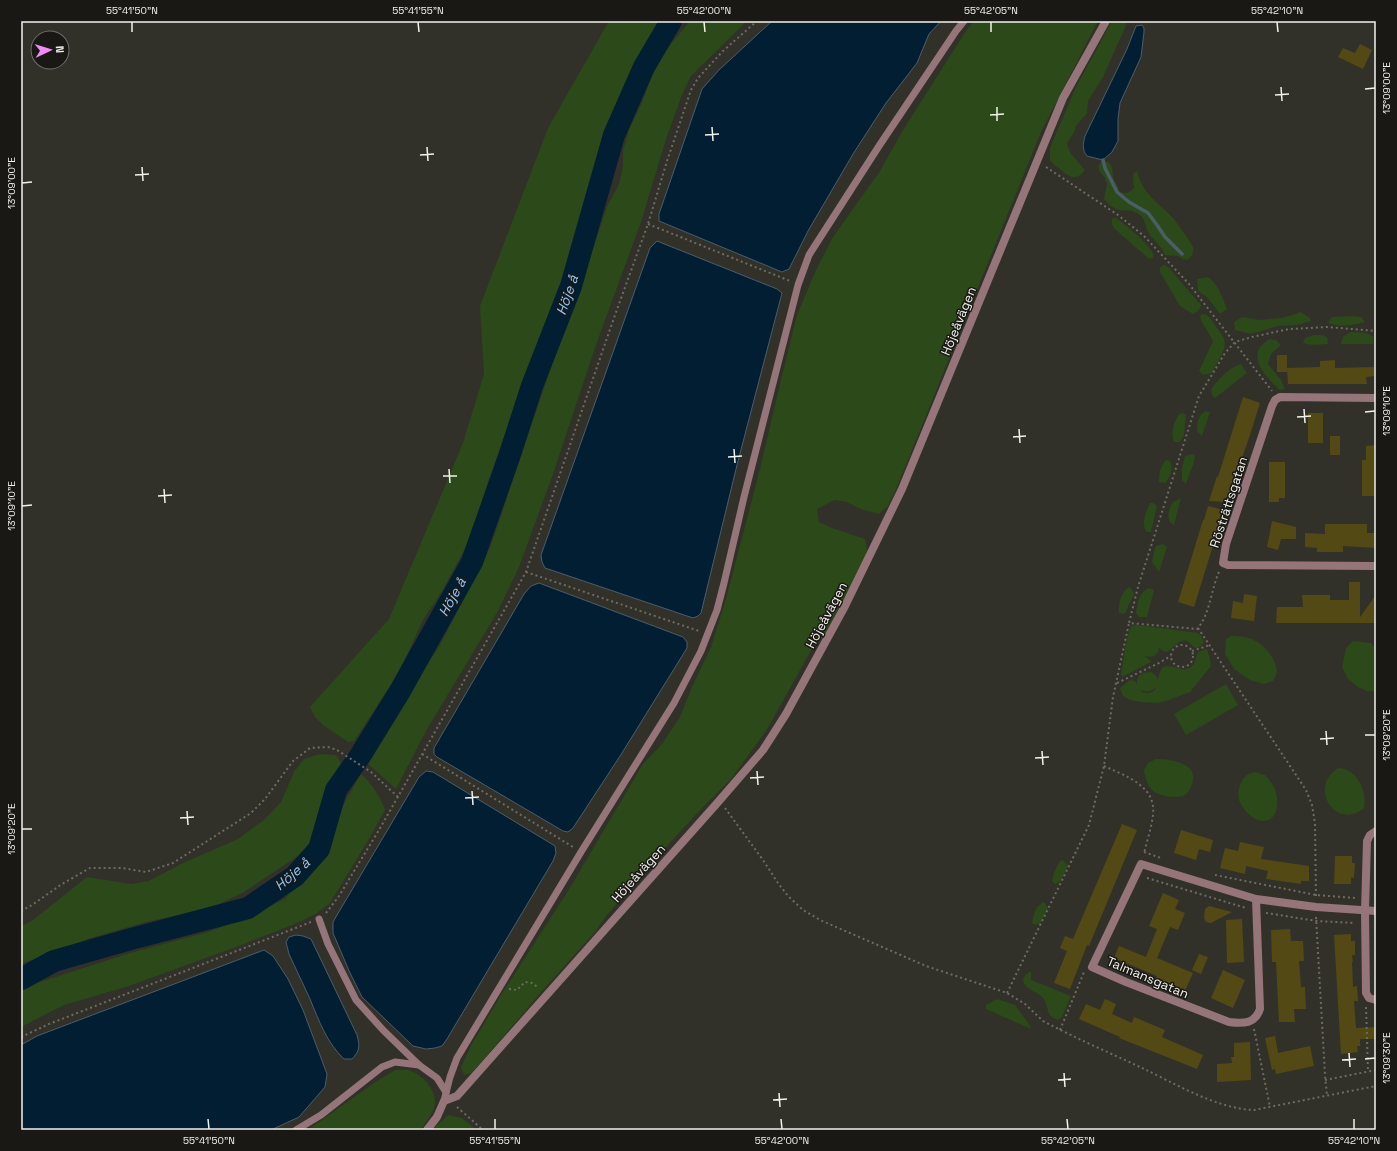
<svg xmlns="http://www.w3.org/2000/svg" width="1397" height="1151" font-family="'Space Grotesk',sans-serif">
<rect width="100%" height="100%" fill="#323129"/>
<g fill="#2b4919">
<polygon points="609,21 663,21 609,122 572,257 523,397 504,437 487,485 474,532 442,591 423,620 397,676 354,741 348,742 323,725 315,717 310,707 389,619 463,443 484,374 480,306 548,128"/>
<polygon points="690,21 747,21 691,76 682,95 666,139 641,222 597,342 552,477 519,567 498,611 426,731 396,789 368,764 417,679 439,647 490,548 548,376 573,307 607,207 619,184 623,166 623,151 629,130 643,100 653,71 666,50"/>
<polygon points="974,21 1098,21 1041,132 897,487 888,506 879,514 861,509 847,502 834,500 817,509 819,522 832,528 865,539 867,550 861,568 822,638 813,647 766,731 731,779 701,809 655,859 607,915 595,932 543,990 485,1058 471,1073 464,1075 461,1067 472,1044 501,995 568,891 643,764 662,744 680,717 692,687 711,647 726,599 760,469 780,384 797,315 816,270 833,237 880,171 903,130 966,31"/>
<path d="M1112 21H1128L1103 77 1088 101 1087 113 1076 126 1075 130 1067 144 1071 154 1085 170C1076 182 1069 177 1060 169 1056 166 1053 164 1050 160V148L1075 89Z"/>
<path d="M1101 162H1108L1112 167 1113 177 1120 192C1126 194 1129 193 1134 188L1133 174 1137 171C1143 195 1157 201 1173 218 1180 227 1187 237 1193 247 1194 252 1192 257 1187 260L1183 259 1178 256 1165 255C1162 246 1155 242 1150 235 1143 225 1148 216 1132 211 1128 210 1123 211 1119 210 1113 209 1108 203 1104 199L1107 184 1105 178 1100 172 1098 166Z"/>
<path d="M1113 218H1116C1125 224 1148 243 1152 252 1154 255 1153 255 1153 258L1149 259 1116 230C1112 226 1110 223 1113 218Z"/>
<path d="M1163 265H1165L1168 267 1201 305C1200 310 1197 312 1193 314L1180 306 1160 272V268Z"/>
<path d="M1208 277C1219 285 1222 297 1227 309L1220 314 1207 297 1198 291 1197 279Z"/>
<polygon points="1301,312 1310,318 1311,321 1297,325 1278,326 1251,334 1235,330 1234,322 1242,317 1259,320 1282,318"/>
<path d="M1202 314C1209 314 1212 320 1215 325 1218 330 1222 334 1224 339 1228 349 1216 363 1212 373L1203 375 1199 371 1213 341 1201 320 1200 316Z"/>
<path d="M1354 316 1361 317 1365 322C1352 326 1341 327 1328 323L1332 317Z"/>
<polygon points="1350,332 1366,333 1374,337 1373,344 1341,344 1343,337"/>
<polygon points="1314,335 1322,335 1327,337 1328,344 1312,345 1303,343 1305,338"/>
<path d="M1269 339 1276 340 1281 345 1271 354 1268 364 1281 380 1285 389 1280 390C1270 381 1250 362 1260 347 1262 344 1266 342 1269 339Z"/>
<path d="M1241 364 1247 373 1215 398 1212 395 1211 389C1219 379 1228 368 1241 364Z"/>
<path d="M1206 411 1210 412 1202 436 1197 431C1197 422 1198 415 1206 411Z"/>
<path d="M1183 413 1186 415 1184 435 1180 442H1174C1170 431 1174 423 1179 414Z"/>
<polygon points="1193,454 1195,456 1194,462 1186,484 1182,480 1182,468 1185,456"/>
<path d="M1166 460 1170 461C1174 469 1170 477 1165 483L1159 482C1159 473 1160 467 1166 460Z"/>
<path d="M1181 498 1174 525 1170 522C1167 514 1169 509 1173 502Z"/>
<path d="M1150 503H1153L1157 506 1151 532H1147C1140 524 1146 512 1150 503Z"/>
<polygon points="1163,544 1167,547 1159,572 1152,562 1154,552 1156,546"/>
<path d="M1130 587 1134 593C1132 600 1128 605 1126 612L1123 614 1119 613C1118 605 1121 590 1130 587Z"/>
<path d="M1149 588 1154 590 1147 617H1139L1136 613C1138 602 1138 593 1149 588Z"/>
<path d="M1138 625 1198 633 1201 636 1204 642 1200 647 1195 648C1192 646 1190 643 1187 641 1178 638 1173 649 1167 652L1161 650 1159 647 1158 652 1154 656 1147 657 1142 654 1151 661V662L1122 677 1121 674C1123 666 1127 630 1132 626 1134 625 1136 625 1138 625Z"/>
<path d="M1231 636C1240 636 1249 637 1256 641 1266 646 1277 661 1277 672 1276 675 1275 678 1273 681L1264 684 1250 680 1234 669 1225 654 1226 639Z"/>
<polygon points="1353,641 1371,643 1376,649 1376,691 1367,691 1358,687 1348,679 1342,667 1346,648"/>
<path d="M1207 649 1210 659 1211 666 1190 692 1166 701 1157 703 1141 702 1130 700 1123 696 1120 688 1130 680 1135 681 1142 692C1148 694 1154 693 1156 687 1144 699 1129 684 1142 673L1151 672 1156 676 1158 680C1162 651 1181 678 1192 666 1196 662 1196 656 1198 652Z"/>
<polygon points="1226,684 1238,705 1186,735 1174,714"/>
<polygon points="320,754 336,755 341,763 327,789 321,811 319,834 316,844 244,892 211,908 146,922 91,938 21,964 21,926 33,920 87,877 131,884 149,881 185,862 238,839 264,820 281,802 294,772 304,759"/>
<path d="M1156 759C1170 759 1200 763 1192 784 1191 788 1188 793 1185 795 1182 797 1174 797 1170 797 1166 796 1161 795 1158 794 1149 791 1145 778 1144 770L1148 763Z"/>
<path d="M1339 768C1358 770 1367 791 1364 808 1335 832 1307 785 1339 768Z"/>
<path d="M1255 772 1265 775C1269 780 1275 786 1276 793 1283 821 1261 831 1244 809 1239 802 1237 797 1239 789 1241 779 1246 774 1255 772Z"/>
<path d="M361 774C371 783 381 797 385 810L366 844 330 903 317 913 302 921 244 944 129 986 64 1005 21 1027V991L37 983 130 953 208 932 243 919 285 899 296 883 316 865 331 848 340 812 347 798Z"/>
<path d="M1063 860 1068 866 1060 882 1055 884 1052 881C1053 874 1056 867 1060 861Z"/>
<path d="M1044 902 1048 908 1040 924 1035 925 1032 923C1033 915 1036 905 1044 902Z"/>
<path d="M1029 972H1031V980L1071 996 1062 1017 1058 1020C1043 1014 1051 1007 1043 998 1037 990 1012 986 1029 972Z"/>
<polygon points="997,999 1015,1005 1031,1027 1031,1029 986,1009 986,1005"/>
<path d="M395 1070C399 1070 404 1069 408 1070 421 1073 435 1088 435 1102 435 1112 426 1122 420 1130H308L374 1083Z"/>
<polygon points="448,1115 462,1118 476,1130 432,1130"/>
</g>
<g fill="#021e33" stroke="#4a5e6a">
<polygon points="772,21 941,21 929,34 917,63 886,103 853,154 808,231 789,269 782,272 659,221 659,214 702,89 719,70"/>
<path d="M1142 25 1144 28V32L1141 57 1120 103 1118 119V141L1112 152 1103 160 1087 156C1082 150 1083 144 1085 136L1127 49 1136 26Z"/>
<polygon points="657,241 777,289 782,293 737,465 701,613 698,616 693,618 545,568 542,562 541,555 650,248"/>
<polygon points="539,583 683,637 687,642 687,648 622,753 573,828 568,832 563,831 437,757 434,754 434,748 524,594 531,586"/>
<polygon points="426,771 433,772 555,846 556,853 553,861 447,1039 442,1046 435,1048 426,1049 413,1046 362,997 350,973 333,933 333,922 337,915 419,777"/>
<path d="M296 935 303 936 311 939 357 1035C360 1046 360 1051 352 1059H344C327 1043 319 1021 310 999 303 984 296 969 289 954L286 942 289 937Z"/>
<polygon points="264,950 273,956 288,979 303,1010 327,1074 325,1087 299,1117 271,1130 21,1130 21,1045 37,1036"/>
</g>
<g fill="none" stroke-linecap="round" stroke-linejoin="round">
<polyline stroke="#4a5e6a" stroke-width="3.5" points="1103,160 1105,168 1117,192 1129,202 1148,213 1157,225 1165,237 1182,254"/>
<polyline stroke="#021e33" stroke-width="22" points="21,979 54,961 131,939 248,908 295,876 319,849 336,790 360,756 400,691 472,562 509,457 532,386 571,286 614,135 644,67 671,21"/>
</g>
<g fill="#534914">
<polygon points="1360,44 1372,50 1363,69 1338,57 1343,48 1355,53"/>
<rect x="1277" y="355" width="10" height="17"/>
<polygon points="1335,360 1335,368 1374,367 1374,376 1366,377 1367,384 1288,384 1287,368 1320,367 1320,361"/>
<polygon points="1243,397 1260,403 1250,435 1236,475 1235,475 1227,502 1209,501 1217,476 1218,477"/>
<rect x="1308" y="413" width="15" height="30"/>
<rect x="1330" y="436" width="10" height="19"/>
<polygon points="1376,445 1376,496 1362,496 1362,460 1366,460 1366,446"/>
<polygon points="1269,462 1285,462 1285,498 1279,498 1279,502 1269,502"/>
<polygon points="1208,506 1224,510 1194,607 1178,602 1203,520 1204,520"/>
<polygon points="1272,521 1296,527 1296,539 1281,539 1278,550 1267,547"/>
<polygon points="1325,524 1367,524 1367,533 1376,533 1376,548 1343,546 1343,552 1317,552 1317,548 1305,547 1305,533 1325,534"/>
<polygon points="1349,582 1360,582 1360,617 1376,595 1376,623 1276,623 1277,607 1303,607 1302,595 1330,595 1330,600 1349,600"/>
<polygon points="1244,594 1257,596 1254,621 1231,618 1233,601 1243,603"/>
<polygon points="1122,824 1137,830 1089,946 1087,945 1070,989 1054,983 1067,951 1060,948 1065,936 1073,939"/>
<polygon points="1181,830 1213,840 1210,852 1199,849 1196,860 1174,853"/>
<polygon points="1240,842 1264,847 1261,859 1309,866 1309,881 1301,881 1301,884 1266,879 1268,871 1246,866 1245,874 1220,868 1225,848 1238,851"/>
<polygon points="1335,856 1352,856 1352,863 1355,863 1354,878 1351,877 1351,884 1334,884"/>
<polygon points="1163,893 1179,900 1175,909 1185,913 1178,930 1170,927 1157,958 1193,973 1185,991 1156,979 1157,976 1114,958 1119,946 1146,957 1157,929 1149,926"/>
<polygon points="1209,906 1232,912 1211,923 1206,922 1204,918 1205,909"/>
<polygon points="1242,919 1244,962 1227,963 1226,920"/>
<polygon points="1290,929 1291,941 1303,941 1304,961 1299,961 1301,987 1305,987 1306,1009 1294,1009 1295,1022 1279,1022 1276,962 1272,962 1271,930"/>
<polygon points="1351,934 1351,941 1355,941 1355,955 1352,955 1353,962 1352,962 1353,987 1357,986 1358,1001 1354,1001 1356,1028 1375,1027 1376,1039 1360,1039 1360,1046 1357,1046 1358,1052 1341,1054 1334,935"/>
<polygon points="1199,954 1208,957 1201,974 1192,970"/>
<polygon points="1223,970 1245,980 1233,1008 1211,998"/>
<polygon points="1105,999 1116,1004 1112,1014 1132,1023 1134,1017 1165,1030 1162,1037 1203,1055 1197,1069 1119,1038 1120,1037 1079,1019 1086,1004 1100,1010"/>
<polygon points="1275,1036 1278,1053 1310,1046 1314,1066 1276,1074 1275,1069 1272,1070 1265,1038"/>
<polygon points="1250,1042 1251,1080 1217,1082 1217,1064 1232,1063 1231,1057 1234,1057 1234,1043"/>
</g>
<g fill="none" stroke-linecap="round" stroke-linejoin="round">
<g stroke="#6c6c64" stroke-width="2" stroke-dasharray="2 3" stroke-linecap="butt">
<polyline points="1046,167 1118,215 1144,236 1189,284 1272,391"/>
<polyline points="648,224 790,281"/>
<polyline points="526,572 699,631"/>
<path d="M1219 572C1211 589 1210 615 1197 629L1129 623 1138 587 1199 396 1225 353 1235 342 1252 337 1289 329 1328 327 1376 331"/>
<polyline points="1198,628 1306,790 1312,805 1315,823 1316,897"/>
<circle cx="1182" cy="656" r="11"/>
<polyline points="1192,651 1210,645"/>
<polyline points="1117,683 1159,663 1171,656"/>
<polyline points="422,754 573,847"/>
<path d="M1104 766C1126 776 1156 786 1153 814 1152 826 1147 841 1144 853"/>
<path d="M725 808 763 860 778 883 788 896 803 910 820 920 926 966 1007 993 1025 1004 1043 1021C1075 1038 1108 1052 1140 1067 1174 1083 1217 1109 1254 1110L1376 1086"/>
<polyline points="1144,852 1161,858"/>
<polyline points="1215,875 1316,895 1355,898"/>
<polyline points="1147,878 1246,908"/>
<polyline points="21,911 32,905 62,884 90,868 122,868 146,872 173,863 251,813 265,799 293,761 310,748 328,747 337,750 371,772 398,797"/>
<polyline points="326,913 339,896 379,830 526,572 615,315 648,224 667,161 691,90 698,78 723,51 757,21"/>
<polyline points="1266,913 1317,921 1355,923"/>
<polyline points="1316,917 1325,1075 1327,1096"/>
<polyline points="509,989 517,990 525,982 532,983 539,988"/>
<polyline points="1007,993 1089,825 1104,766 1113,697 1129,623"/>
<polyline points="1366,1007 1368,1071"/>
<polyline points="1254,1029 1270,1107"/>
<polyline points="1060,1030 1084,972"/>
<polyline points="21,1037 49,1024 311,922"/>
<polyline points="1325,1080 1376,1070"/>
<polyline points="457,1107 483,1130"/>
</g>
<g stroke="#95757a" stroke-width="7">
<polyline points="319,919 328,944 356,1000 383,1030 419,1065 437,1078 446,1092"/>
<polyline points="444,1101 450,1077 457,1058 581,852 674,703 701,651 717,610 724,583 744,497 798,285 809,255 879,146 956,31 964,21"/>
<polyline points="296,1130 321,1115 382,1067 395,1062 419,1065"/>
</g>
<g stroke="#95757a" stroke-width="8">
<polyline points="1376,398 1280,397 1275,400 1272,406 1226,544 1223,563 1228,565 1376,566"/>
<polyline points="1376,831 1370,835 1367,841 1365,911 1366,993 1369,998 1376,1000"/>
<path d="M1256 899 1260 1009C1255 1024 1243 1024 1229 1022L1126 982 1092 967 1141 864 1256 899 1316 907 1376 911"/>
<polyline points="427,1130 437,1117 444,1101 457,1096 719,801 763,750 786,714 845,606 902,489 1063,98 1106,21"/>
</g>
</g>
<path fill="none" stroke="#f2f2ec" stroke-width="1.5" d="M132 22V32M418 22 419 32M704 22 705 32M991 22V32M1277 22 1278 32M1281 87 1282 101M1365 89 1375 88M1275 95 1289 94M997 107V121M990 115 1004 114M712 127 713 141M705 135 719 134M427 147 428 161M420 155 434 154M142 167 143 181M135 175 149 174M22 183 32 182M1304 409 1305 423M1365 412 1375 411M1297 417 1311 416M1019 429 1020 443M1013 437 1026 436M734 449 735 463M728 457 742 456M449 469 450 483M443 476H457M164 489 165 503M158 496 172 495M22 506 32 505M1326 731 1327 745M1365 735H1375M1320 739 1334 738M1042 751 1043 765M1035 758 1049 757M757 771 758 785M750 778 764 777M472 791 473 805M465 798 479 797M187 811 188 825M180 818 194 817M22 829H32M1349 1053 1350 1067M1365 1059 1375 1058M1342 1060 1356 1059M1064 1073 1065 1087M1058 1080 1071 1079M779 1093 780 1107M773 1100 787 1099M208 1119 209 1129M495 1119V1129M781 1119 782 1129M1067 1119 1068 1129M1354 1119V1129"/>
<g text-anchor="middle" stroke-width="3" stroke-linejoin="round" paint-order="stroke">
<g font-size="13" fill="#f2f2ec" stroke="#191815">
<text transform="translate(958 321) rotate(-68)" y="5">Höjeåvägen</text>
<text transform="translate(1228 502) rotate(-72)" y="5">Rösträttsgatan</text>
<text transform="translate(826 615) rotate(-62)" y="5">Höjeåvägen</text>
<text transform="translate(638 873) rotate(-48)" y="5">Höjeåvägen</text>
<text transform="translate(1148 977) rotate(23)" y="5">Talmansgatan</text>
</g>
<g font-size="14" font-style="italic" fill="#8bc7fa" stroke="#191815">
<text transform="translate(567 295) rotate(-71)" y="5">Höje å</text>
<text transform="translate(452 597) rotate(-61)" y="5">Höje å</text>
<text transform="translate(292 874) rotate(-41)" y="5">Höje å</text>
</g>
</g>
<rect width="1397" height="1151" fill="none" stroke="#191815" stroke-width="44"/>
<g transform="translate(50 50) rotate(86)"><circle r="19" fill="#191815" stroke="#706f6b"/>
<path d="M0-3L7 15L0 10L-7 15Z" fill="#f08bf5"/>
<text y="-6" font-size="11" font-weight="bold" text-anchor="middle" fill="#f2f2ec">N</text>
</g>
<rect x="22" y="22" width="1353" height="1107" fill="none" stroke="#f2f2ec" stroke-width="1.5"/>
<g font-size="10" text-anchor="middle" fill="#f2f2ec">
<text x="132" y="14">55°41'50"N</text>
<text x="418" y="14">55°41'55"N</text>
<text x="704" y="14">55°42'00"N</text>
<text x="991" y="14">55°42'05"N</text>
<text x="1277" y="14">55°42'10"N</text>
<text transform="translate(1386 88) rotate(-90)" y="4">13°09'00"E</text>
<text transform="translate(11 183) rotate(-90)" y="4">13°09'00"E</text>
<text transform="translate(1386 411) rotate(-90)" y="4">13°09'10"E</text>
<text transform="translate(11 506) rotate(-90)" y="4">13°09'10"E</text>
<text transform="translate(1386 735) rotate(-90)" y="4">13°09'20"E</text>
<text transform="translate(11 829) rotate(-90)" y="4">13°09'20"E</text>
<text transform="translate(1386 1058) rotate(-90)" y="4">13°09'30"E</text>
<text x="209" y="1144">55°41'50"N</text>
<text x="495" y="1144">55°41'55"N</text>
<text x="782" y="1144">55°42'00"N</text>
<text x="1068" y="1144">55°42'05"N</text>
<text x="1354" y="1144">55°42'10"N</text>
</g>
</svg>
